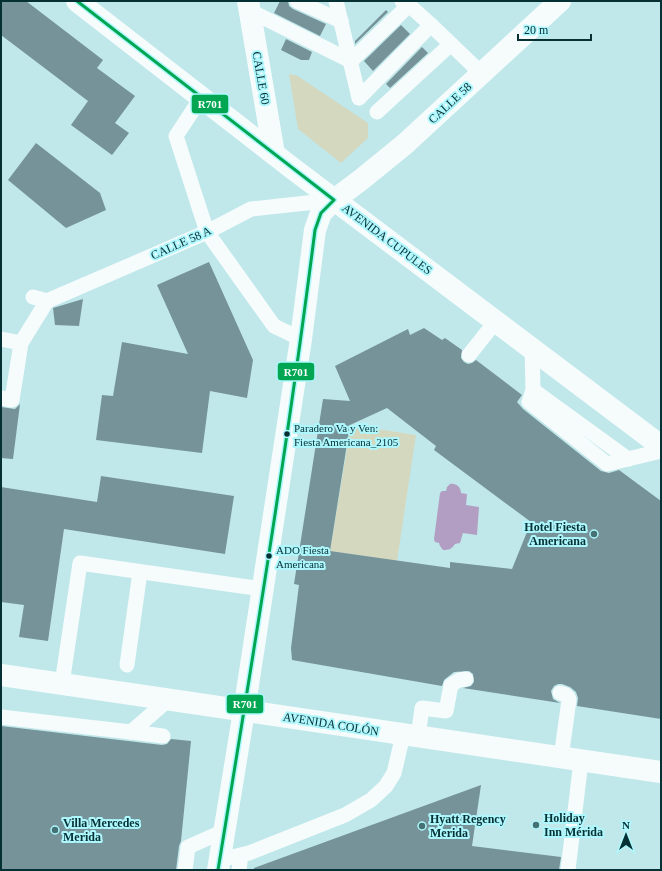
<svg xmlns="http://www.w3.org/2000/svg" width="662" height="871" font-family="'Times New Roman',serif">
<rect width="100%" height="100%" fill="#c0e8eb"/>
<g fill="#d4d8bf">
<polygon points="289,74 296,75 368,123 368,138 341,163 298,129"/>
<polygon points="351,425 416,435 397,561 330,551"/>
</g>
<path fill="#b19ec2" d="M450 484C456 483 461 487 461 493L467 494 466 505 479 507 477 535 463 533 460 543 455 544C452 549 449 550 443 550L440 546 439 543 435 542 434 539 440 493 442 491H446L447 487Z"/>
<g fill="#759398" fill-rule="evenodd">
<polygon points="1,1 26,1 103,60 97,68 135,96 115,123 129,133 112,155 71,125 88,101 1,35"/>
<polygon points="280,1 288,1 289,6 293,9 326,24 320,36 274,13"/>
<polygon points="386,10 388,12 355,44 355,41"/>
<polygon points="401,25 410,34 373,71 364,61"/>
<polygon points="286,39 312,52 309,60 301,60 281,50"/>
<polygon points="422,47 428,53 390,88 386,84"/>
<polygon points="36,143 100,193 106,210 66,228 8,180"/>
<polygon points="209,262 253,360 247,398 210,391 202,453 96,440 102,395 113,396 122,342 188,354 157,285"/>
<polygon points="83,299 79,326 55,325 53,308"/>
<path d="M424 328 442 340 445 338 462 350 461 358 464 362 468 364 472 363 476 360 522 395 517 402 523 409 601 471 609 473 619 470 661 501V719L577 706 578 698 576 692 570 687 562 684H558L554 686 551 691 553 699 560 703 463 688 471 686 474 682 473 674 469 671 454 672 444 680 442 686 292 660 291 648 299 585 294 584 323 399 350 401 335 366 408 329 410 335ZM387 408 436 446 434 450 531 522 512 569 450 562V568L330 551 350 425Z"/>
<polygon points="20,404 13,459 1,458 1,407 15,409"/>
<polygon points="101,476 234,496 225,554 64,529 48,641 19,637 24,605 1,602 1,487 97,502"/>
<polygon points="1,726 162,745 167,744 171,739 191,741 181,841 179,846 176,870 1,870"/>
<polygon points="481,785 472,846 561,857 559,870 254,870 254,868"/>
</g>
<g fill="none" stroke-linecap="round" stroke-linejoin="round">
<g stroke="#f6fcfc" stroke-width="15">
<polyline points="297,1 341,21"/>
<polyline points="336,1 359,98"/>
<polyline points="402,1 409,5 431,25 482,74"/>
<polyline points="250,11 351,61 409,5"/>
<polyline points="201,98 176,136 207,232 274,326 301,339"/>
<polyline points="359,98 431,25"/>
<polyline points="377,112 451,44"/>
<polyline points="33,297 47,301 207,232 251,209 334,200"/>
<polyline points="1,339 21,343 12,400 1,398"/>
<polyline points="21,343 47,301"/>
<polyline points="532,348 533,390 529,402 607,464 661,451"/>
<polyline points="469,355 496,321"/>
<polyline points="533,390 628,459"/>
<polyline points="127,665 140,572"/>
<polyline points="62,684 80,563 262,589"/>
<path d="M560 693C564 694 568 695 569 700L561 758"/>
<polyline points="1,717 131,732 168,700"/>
<polyline points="131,732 163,736"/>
<polyline points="418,737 422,708 446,711 451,685 459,680 466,679"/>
<polyline points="220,860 249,853 345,815 371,800 386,786 394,773 403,735"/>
<polyline points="185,870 188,847 224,831"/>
<polyline points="239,870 241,855"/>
<polyline points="568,870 581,761"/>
</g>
<g stroke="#f6fcfc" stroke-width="22">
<polyline points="77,1 292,168 661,446"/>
<polyline points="248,1 274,154"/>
<polyline points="1,675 661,772"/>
<polyline points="218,870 244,711 301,339 315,230 321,213 334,200 362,179 405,144 560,1"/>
</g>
<g stroke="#aef7fd" stroke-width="6">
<path id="bus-1" d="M77 1 334 200 321 213 315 230C288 444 253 657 218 870"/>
</g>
<use href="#bus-1" stroke="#00a651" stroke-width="3"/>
</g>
<g fill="#053134" stroke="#aef7fd" stroke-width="1.5">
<circle cx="287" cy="434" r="3.5"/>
<circle cx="269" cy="556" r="3.5"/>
</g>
<g fill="#467174" stroke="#aef7fd" stroke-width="1.5">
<circle cx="594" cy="534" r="4"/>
<circle cx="536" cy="825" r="4"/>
<circle cx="422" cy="826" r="4"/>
<circle cx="55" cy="830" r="4"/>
</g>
<g text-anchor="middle" stroke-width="4" stroke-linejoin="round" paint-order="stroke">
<g font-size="11" fill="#053134" stroke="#aef7fd" text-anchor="start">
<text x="294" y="432">Paradero Va y Ven:<tspan x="294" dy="14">Fiesta Americana_2105</tspan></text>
<text x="276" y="554">ADO Fiesta<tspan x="276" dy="14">Americana</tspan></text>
</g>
<g font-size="12" fill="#053134" stroke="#aef7fd">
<text transform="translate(261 78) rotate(80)" y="4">CALLE 60</text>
<text transform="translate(450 103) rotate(-43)" y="4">CALLE 58</text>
<text transform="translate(387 239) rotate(37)" y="4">AVENIDA CUPULES</text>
<text transform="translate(181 243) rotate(-24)" y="4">CALLE 58 A</text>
<text transform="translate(331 724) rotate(9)" y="4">AVENIDA COLÓN</text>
</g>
<g font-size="12" font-weight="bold" fill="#053134" stroke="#aef7fd" text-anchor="start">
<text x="586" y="531" text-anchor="end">Hotel Fiesta<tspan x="586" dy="14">Americana</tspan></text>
<text x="544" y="822">Holiday<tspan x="544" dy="14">Inn Mérida</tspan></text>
<text x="430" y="823">Hyatt Regency<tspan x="430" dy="14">Merida</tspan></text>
<text x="63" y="827">Villa Mercedes<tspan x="63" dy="14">Merida</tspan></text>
</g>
</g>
<g stroke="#aef7fd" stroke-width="1.5">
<rect x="191" y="94" width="38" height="20" rx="4" fill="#00a651"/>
<rect x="277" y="362" width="38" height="19" rx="4" fill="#00a651"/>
<rect x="226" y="694" width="38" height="20" rx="4" fill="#00a651"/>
</g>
<g font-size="11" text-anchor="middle" font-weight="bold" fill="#fff">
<text x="210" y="108">R701</text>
<text x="296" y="376">R701</text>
<text x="245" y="708">R701</text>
</g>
<rect width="662" height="871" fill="none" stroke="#053134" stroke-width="4"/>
<g transform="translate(626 835)" stroke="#aef7fd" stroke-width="3" paint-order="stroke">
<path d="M0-3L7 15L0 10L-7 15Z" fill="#053134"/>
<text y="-6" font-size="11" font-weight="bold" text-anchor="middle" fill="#053134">N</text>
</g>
<path d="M518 34v6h73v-6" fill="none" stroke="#053134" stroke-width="2"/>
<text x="524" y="34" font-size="12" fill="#053134" stroke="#aef7fd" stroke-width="3" paint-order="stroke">20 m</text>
</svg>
